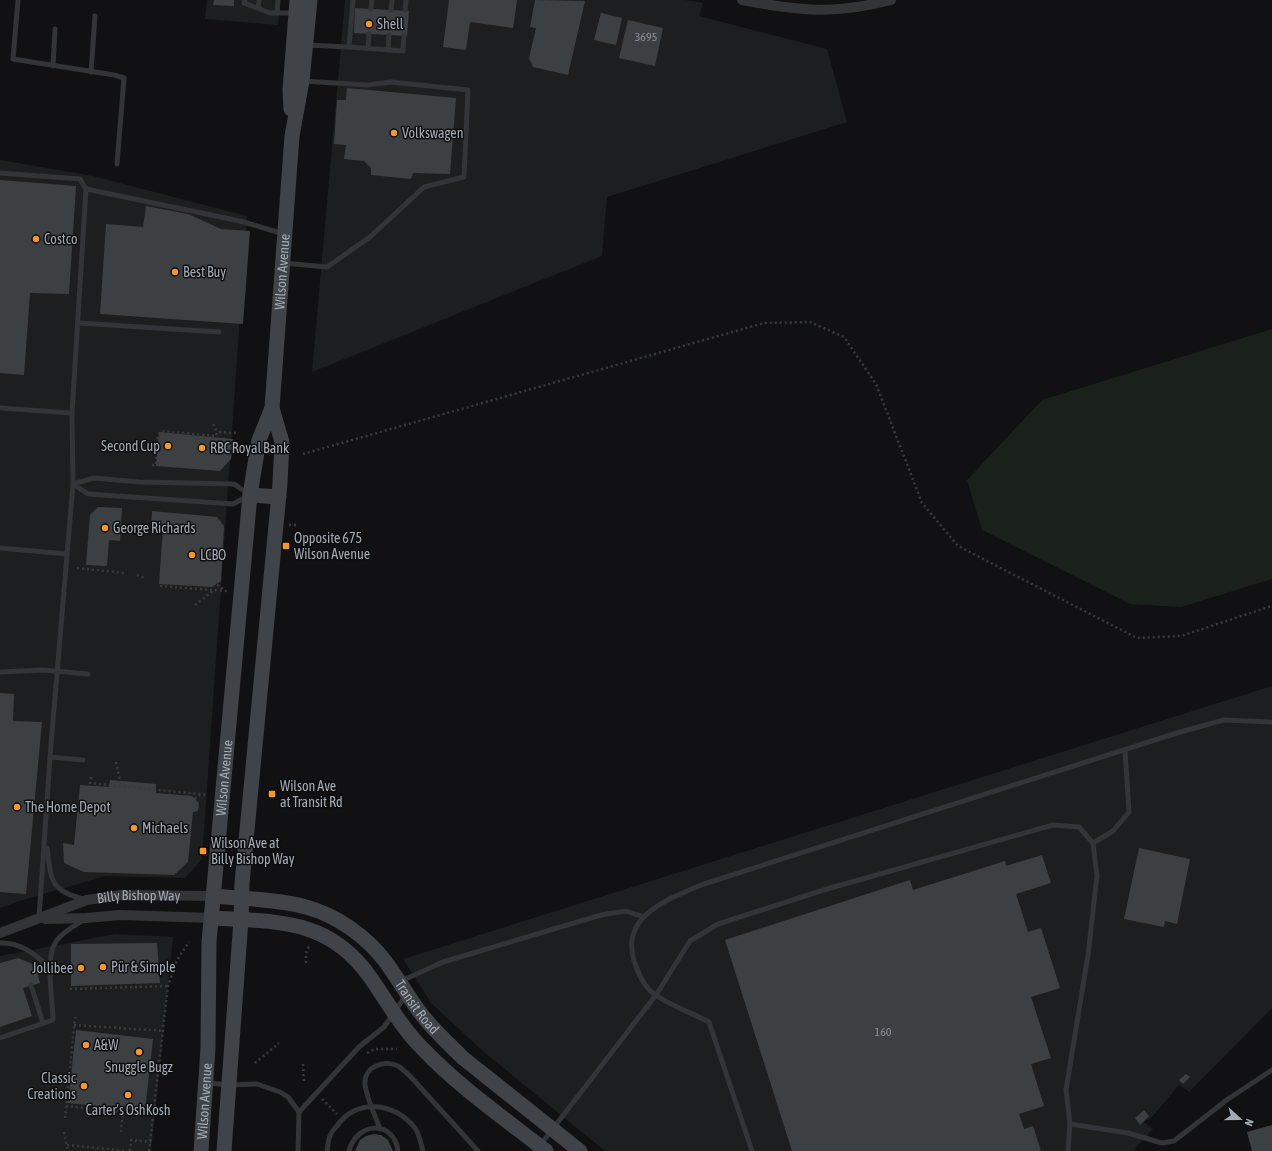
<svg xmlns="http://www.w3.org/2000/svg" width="1272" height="1151" font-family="'Asap Condensed',sans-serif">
<rect width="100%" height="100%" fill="#111113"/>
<g fill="#1d1e20">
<polygon points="207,0 280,0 278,25 205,19"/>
<polygon points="345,0 685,0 703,3 699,16 827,49 847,122 607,197 602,256 312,372"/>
<polygon points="0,160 93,176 247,216 202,859 185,878 105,876 23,900 0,908"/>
<polygon points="1272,686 1272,1008 1189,1092 1179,1085 1152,1117 1144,1122 1153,1129 1133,1151 605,1151 484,1052 432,1004 403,959"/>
<polygon points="115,934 173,937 151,1151 0,1151 0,956"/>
</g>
<polygon fill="#19211a" points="1272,329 1272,579 1181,607 1130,604 982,530 967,480 1042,400"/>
<g fill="#3d4043">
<polygon points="214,0 234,0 234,6 213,5"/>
<polygon points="449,0 517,0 513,28 470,22 466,50 443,47"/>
<polygon points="535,0 585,1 568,75 533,67 529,58 536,28 530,27"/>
<polygon points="355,8 409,11 407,36 354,33"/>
<polygon points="601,13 622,18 616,45 594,40"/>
<polygon points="628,20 663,28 655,66 619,58"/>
<polygon points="347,88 456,98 450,174 413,173 411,179 371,175 371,168 364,161 344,159 346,145 334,144 337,100 346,100"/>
<polygon points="0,180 76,186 69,294 30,293 24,375 0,373"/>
<polygon points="146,206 188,214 221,229 250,231 243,324 100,314 106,224 143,227"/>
<polygon points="159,432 233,439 231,459 220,471 156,466"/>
<polygon points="98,507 122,508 120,541 109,540 107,566 86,565 90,515"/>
<polygon points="152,511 217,517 224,526 221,581 212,587 159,584 163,528 151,527"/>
<polygon points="0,693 14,694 13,721 42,722 26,894 0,892"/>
<polygon points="110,780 156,784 156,793 192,796 199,803 198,811 193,812 188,862 174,875 84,872 64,863 63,843 74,845 80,785 109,787"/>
<polygon points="1139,848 1190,859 1177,924 1165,921 1164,927 1124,919"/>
<polygon points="1042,855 1051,883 1016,894 1028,932 1041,928 1060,988 1031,997 1051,1058 1031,1064 1044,1106 1019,1114 1024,1129 1033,1126 1041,1151 792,1151 725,940 910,880 913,890 1005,861 1006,866"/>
<polygon points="157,943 160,983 71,986 71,944"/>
<polygon points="18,958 35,965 40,983 23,988 32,1016 0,1027 0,963"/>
<polygon points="76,1030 153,1039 145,1111 68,1103"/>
<polygon points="1186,1074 1190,1077 1183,1084 1179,1080"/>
<polygon points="1144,1110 1149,1116 1140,1125 1135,1118"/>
<polygon points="1272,1125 1272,1151 1252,1151 1247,1132"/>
<polygon points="374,1134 381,1135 388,1140 393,1151 355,1151 360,1140 366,1136"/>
</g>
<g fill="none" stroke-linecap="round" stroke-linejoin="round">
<g stroke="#383b3f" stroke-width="2.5" stroke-dasharray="2 3" stroke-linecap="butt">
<polyline points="213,424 217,432"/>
<polyline points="303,454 764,323 810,322 844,337 876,384 922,503 958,546 1137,638 1181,636 1272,606"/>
<polyline points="152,465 156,465 158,435 162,431 216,436 217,432 238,433"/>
<polyline points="289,525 298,525"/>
<polyline points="77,568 125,573"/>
<polyline points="137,575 145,578"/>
<polyline points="160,586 226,591 216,584"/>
<polyline points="195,605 213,591"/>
<polyline points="116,762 121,786"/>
<polyline points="91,777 90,783 208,795"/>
<polyline points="195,799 200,795"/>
<polyline points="306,963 306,953 310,944"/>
<polyline points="70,989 168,986"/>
<polyline points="74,1025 164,1031"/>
<polyline points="367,1053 375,1049 397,1049"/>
<polyline points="255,1063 279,1043"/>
<polyline points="303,1064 304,1082"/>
<polyline points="322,1099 337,1114"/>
<polyline points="66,1106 154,1115"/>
<polyline points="65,1118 75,1017"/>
<polyline points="64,1132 68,1151"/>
<polyline points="121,1132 123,1112"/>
<polyline points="67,1145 126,1151"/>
<polyline points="130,1151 131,1140 151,1142"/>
<polyline points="149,1151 168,986 177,960 189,942"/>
</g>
<g stroke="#323438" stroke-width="5">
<polyline points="18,0 13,59 114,75 124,78 117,164"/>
<polyline points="245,0 244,3 270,13 294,13"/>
<polyline points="258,8 259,0"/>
<polyline points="371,9 372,0"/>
<polyline points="391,10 392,0"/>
<polyline points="405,10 406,0"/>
<polyline points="277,13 278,0"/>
<polyline points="307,45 349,47 353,0"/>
<polyline points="349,47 403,51 404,36"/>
<polyline points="368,48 369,34"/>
<polyline points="388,50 389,35"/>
<polyline points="53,66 55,29"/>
<polyline points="91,72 95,16"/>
<polyline points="0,173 80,179 86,189 72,413 73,484 50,757 39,918"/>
<polyline points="86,189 240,221 284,234"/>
<polyline points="283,263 327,267 370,237 424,187 464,177 468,90 391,82 367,85 303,81"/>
<polyline points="78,323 219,332"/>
<polyline points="0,408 72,413"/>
<polygon points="94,478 139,482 234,484 250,495 233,504 88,494 73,484"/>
<polyline points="0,548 67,554"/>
<polyline points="0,672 43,670 88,674"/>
<polyline points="50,757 83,760"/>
<path d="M47 848C51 880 50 891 84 899"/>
<path d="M0 943C21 942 34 954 50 967"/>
<polyline points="401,981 443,962 601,915 626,911 644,917"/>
<polyline points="31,985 43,1023"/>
<path d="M0 1038 53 1020C53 1000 44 956 57 940 64 931 74 926 84 920"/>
<polyline points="208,1083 230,1085 257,1084 280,1092 288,1097 299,1112 298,1151"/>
<polyline points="299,1112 359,1047 384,1027 406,995"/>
<polyline points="1070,1124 1128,1133 1162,1143 1174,1141 1228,1099 1272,1070"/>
<path d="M380 1129C375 1115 367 1099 365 1085 363 1067 384 1059 398 1066 402 1068 406 1073 410 1076L478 1151"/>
<polyline points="541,1144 656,995 690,941 718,924 827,889 1053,825 1079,827 1093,843 1113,831 1129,812 1125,750"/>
<path d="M327 1151C328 1146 328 1140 330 1136 331 1132 334 1129 337 1126 356 1098 395 1102 415 1128 419 1133 421 1144 423 1151"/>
<path d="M349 1151C357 1121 394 1120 398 1151"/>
<path d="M752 1151 709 1022C692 1013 672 1006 657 996 646 989 640 978 636 966 616 917 668 899 704 884L1180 732 1224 720 1272 722"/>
<polyline points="1068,1151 1070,1124 1066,1090 1088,955 1097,876 1093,843"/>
</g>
<g stroke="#323438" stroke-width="10">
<path d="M742 0C800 11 834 15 891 0"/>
<polyline points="45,919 87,918 120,915 213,918"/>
<path id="s1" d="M0 933 87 900 121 895 215 896"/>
</g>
<g stroke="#404348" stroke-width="15">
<polyline points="291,109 290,90 297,0"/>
<polyline points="250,495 279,497"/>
<path id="s2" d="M215 896C244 899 277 899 306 907 336 915 366 936 385 961 397 977 407 995 419 1011 432 1029 448 1043 463 1058L580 1151"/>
<path d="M213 918C277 922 329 918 370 977 387 1001 401 1027 422 1048 459 1087 504 1118 546 1151"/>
<path id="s3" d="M201 1151 208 1048 209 942 250 495 259 440 272 408 292 136 302 81 310 0"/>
<polyline points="224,1151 241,920 242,883 280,483 282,442 272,408"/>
</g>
</g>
<g fill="#f79725" stroke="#0c0d0e" stroke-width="1.5">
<circle cx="369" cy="24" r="4"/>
<circle cx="394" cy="133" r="4"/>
<circle cx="36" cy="239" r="4"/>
<circle cx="175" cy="272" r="4"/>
<circle cx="168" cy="446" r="4"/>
<circle cx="202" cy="448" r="4"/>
<circle cx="105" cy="528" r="4"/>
<rect x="282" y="542" width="8" height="8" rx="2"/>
<circle cx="192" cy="555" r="4"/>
<rect x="268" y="790" width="8" height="8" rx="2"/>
<circle cx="17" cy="807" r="4"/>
<circle cx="134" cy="828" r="4"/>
<rect x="199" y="847" width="8" height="8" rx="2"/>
<circle cx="103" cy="967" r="4"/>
<circle cx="81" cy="968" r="4"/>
<circle cx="86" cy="1045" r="4"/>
<circle cx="139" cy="1052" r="4"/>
<circle cx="84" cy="1086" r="4"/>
<circle cx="128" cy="1095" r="4"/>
</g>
<g text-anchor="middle" stroke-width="3" stroke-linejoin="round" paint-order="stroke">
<g font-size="12" fill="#899098">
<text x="646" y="41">3695</text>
<text x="883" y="1036">160</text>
</g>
<g font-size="14" fill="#a2aab4" stroke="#0c0d0e" text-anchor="start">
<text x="377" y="29">Shell</text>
<text x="402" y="138">Volkswagen</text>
<text x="44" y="244">Costco</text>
<text x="183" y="277">Best Buy</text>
<text x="160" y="451" text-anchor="end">Second Cup</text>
<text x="210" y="453">RBC Royal Bank</text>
<text x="113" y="533">George Richards</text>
<text x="294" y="543">Opposite 675<tspan x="294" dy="16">Wilson Avenue</tspan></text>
<text x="200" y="560">LCBO</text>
<text x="280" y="791">Wilson Ave<tspan x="280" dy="16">at Transit Rd</tspan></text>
<text x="25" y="812">The Home Depot</text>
<text x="142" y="833">Michaels</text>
<text x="211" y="848">Wilson Ave at<tspan x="211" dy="16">Billy Bishop Way</tspan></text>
<text x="111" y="972">Pür &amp; Simple</text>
<text x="73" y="973" text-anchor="end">Jollibee</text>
<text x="94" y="1050">A&amp;W</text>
<text x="139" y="1072" text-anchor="middle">Snuggle Bugz</text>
<text x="76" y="1083" text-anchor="end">Classic<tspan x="76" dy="16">Creations</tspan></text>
<text x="128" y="1115" text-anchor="middle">Carter's OshKosh</text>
</g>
<g font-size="14" fill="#a2aab4" stroke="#0c0d0e">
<text dy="5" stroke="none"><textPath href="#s3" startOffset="885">Wilson Avenue</textPath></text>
<text dy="5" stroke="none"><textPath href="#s3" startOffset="374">Wilson Avenue</textPath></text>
<text dy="5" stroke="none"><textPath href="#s1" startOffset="145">Billy Bishop Way</textPath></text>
<text dy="5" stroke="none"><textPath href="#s2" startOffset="245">Transit Road</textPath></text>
<text dy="5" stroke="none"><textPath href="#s3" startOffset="50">Wilson Avenue</textPath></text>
</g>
</g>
<g transform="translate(1240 1119) rotate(111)" stroke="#0c0d0e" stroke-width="3" paint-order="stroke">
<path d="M0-3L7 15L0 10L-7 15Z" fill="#a2aab4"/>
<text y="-6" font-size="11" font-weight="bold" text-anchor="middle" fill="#a2aab4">N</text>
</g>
</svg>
